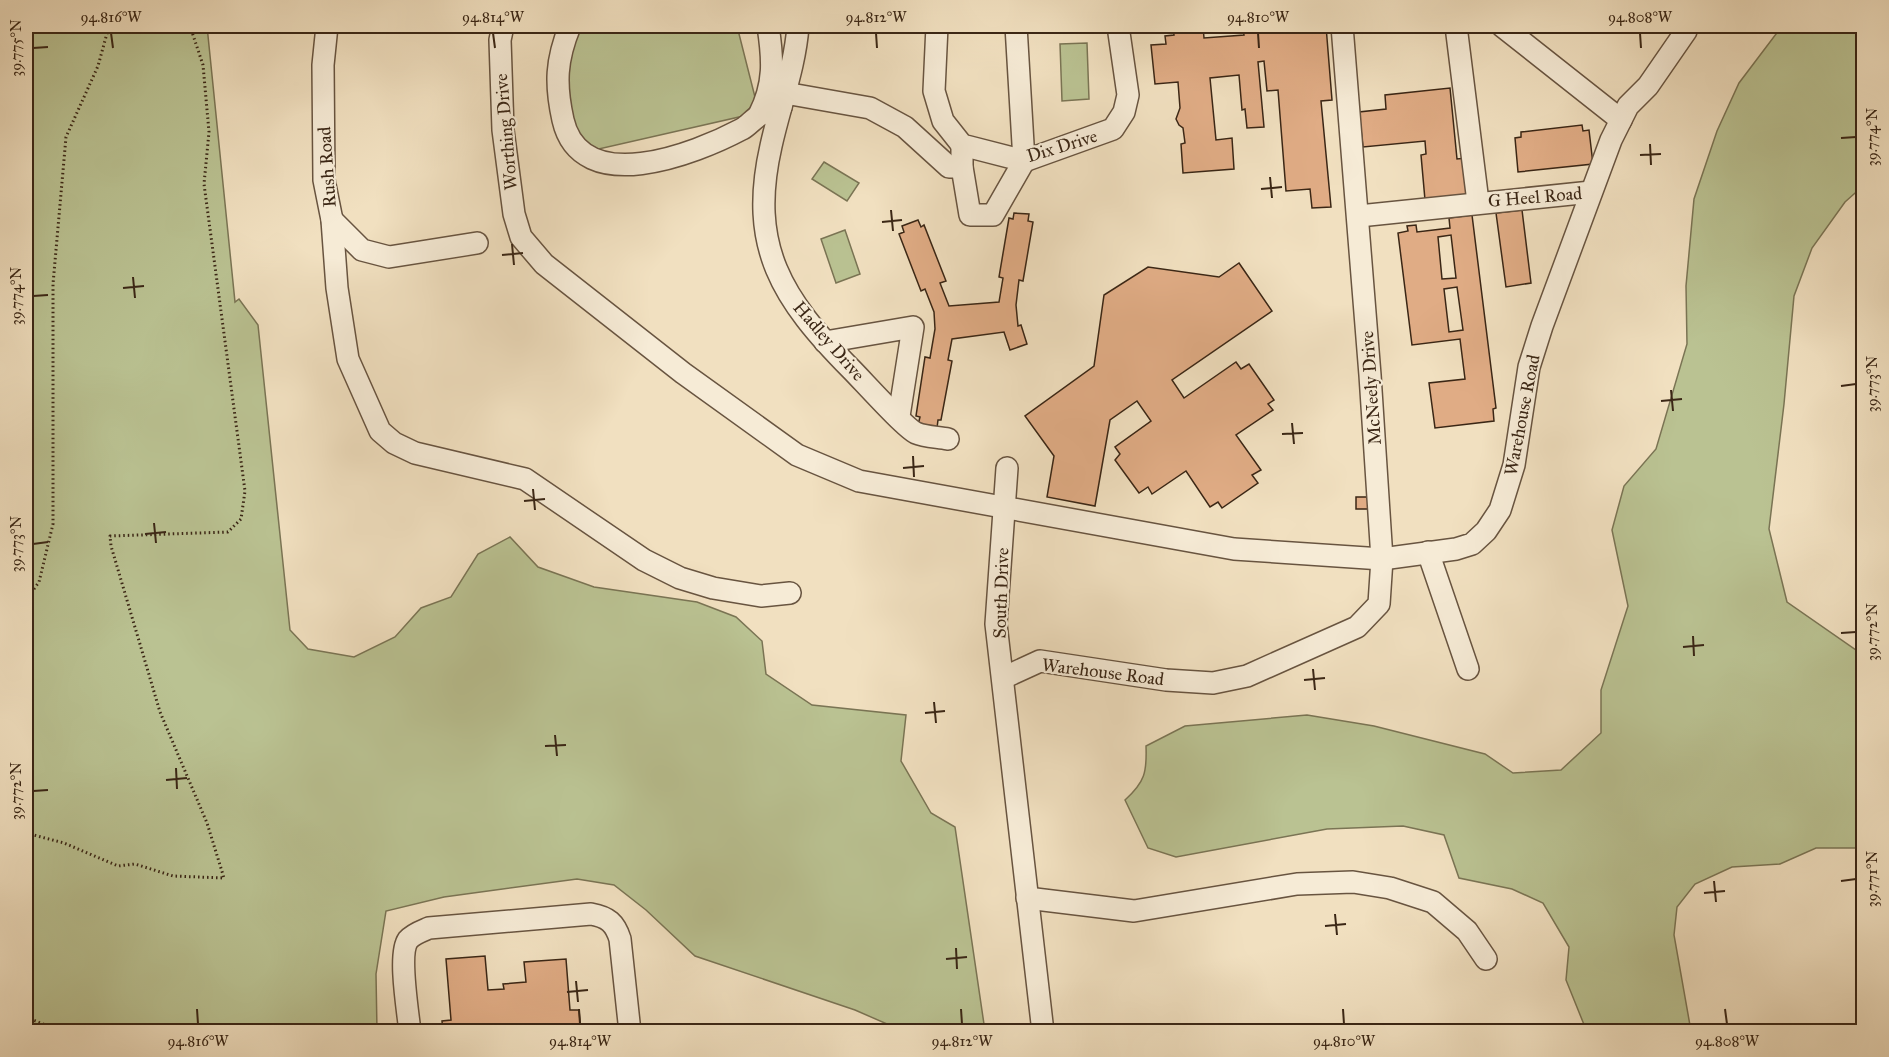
<svg xmlns="http://www.w3.org/2000/svg" width="1889" height="1057" font-family="'IM FELL Great Primer',serif">
<rect width="100%" height="100%" fill="#f1e0c0"/>
<filter id="stains"><feTurbulence type="fractalNoise" baseFrequency=".00333" numOctaves="4"/><feColorMatrix values="0 0 0 0 .2 0 0 0 0 .09 0 0 0 0 .02 0 0 0 .5 -.17"/></filter>
<radialGradient id="worn" r=".72"><stop offset=".6" stop-color="#630" stop-opacity="0"/><stop offset="1" stop-color="#630" stop-opacity=".3"/></radialGradient>
<g fill="#bac292" stroke="#7a7454" stroke-width="1.5">
<polygon points="26,26 207,26 235,302 239,299 258,325 290,630 308,649 354,657 395,637 421,608 451,597 478,554 510,537 538,567 594,587 697,602 736,617 762,641 766,674 812,705 906,715 901,761 931,813 955,827 985,1031 903,1031 855,1010 695,956 646,910 614,885 577,879 444,897 386,911 376,974 377,1031 26,1031"/>
<polygon points="574,26 737,26 757,105 752,114 590,151 577,143 562,95"/>
<path d="M1782 26H1863V186L1845 202 1812 248 1794 296 1784 404 1769 529 1787 602 1863 655V672L1860 674 1864 676 1863 856 1857 848H1816L1780 864 1732 867 1695 884 1677 907 1674 935 1691 1031 1587 1032 1566 980 1569 947 1543 903 1512 889 1459 878 1444 835 1403 826 1327 829 1176 857 1148 848 1125 800C1145 782 1147 772 1146 746L1185 726 1307 715 1374 726 1485 754 1513 773 1561 770 1601 733V690L1628 606 1612 530 1624 486 1656 449 1687 344 1686 286 1694 199 1717 131 1739 83Z"/>
<polygon points="1087,43 1089,99 1062,101 1060,44"/>
<polygon points="824,162 859,183 847,201 812,179"/>
<polygon points="845,230 860,274 836,283 821,239"/>
</g>
<g fill="#e0ac85" stroke="#3a2615" stroke-width="1.5" fill-rule="evenodd">
<polygon points="1173,26 1203,26 1204,38 1244,35 1243,29 1326,26 1332,100 1321,101 1331,207 1312,208 1310,189 1286,191 1278,90 1267,91 1264,61 1258,62 1264,127 1247,128 1245,109 1242,110 1239,75 1210,78 1216,140 1232,138 1234,169 1183,173 1181,144 1185,143 1183,128 1179,125 1176,119 1180,108 1178,82 1155,84 1151,45 1166,44 1165,36 1174,35"/>
<polygon points="1450,88 1457,159 1466,158 1470,195 1425,200 1421,155 1426,154 1425,141 1363,147 1359,112 1386,109 1385,95"/>
<polygon points="1582,125 1583,131 1589,130 1593,164 1518,172 1515,138 1521,137 1521,132"/>
<polygon points="1522,210 1531,283 1506,287 1496,213"/>
<polygon points="1014,213 1029,214 1028,221 1033,222 1023,281 1019,280 1016,305 1018,326 1021,325 1027,344 1010,350 1004,332 952,339 948,360 952,361 941,420 938,420 937,428 918,425 920,417 916,416 925,357 930,358 935,329 934,312 925,289 921,291 899,234 904,232 902,226 918,220 921,227 924,225 946,281 940,283 949,306 999,302 1003,278 999,277 1009,218 1013,219"/>
<path d="M1472 215 1496 408 1493 409 1494 421 1435 428 1429 383 1465 379 1460 339 1412 345 1398 233 1408 231 1407 226 1416 225 1417 232 1450 228 1449 218ZM1451 235 1456 278 1442 279 1438 237ZM1457 287 1463 330 1449 332 1444 289Z"/>
<polygon points="1239,263 1272,311 1172,380 1184,398 1236,362 1241,369 1249,364 1274,400 1268,404 1273,410 1236,435 1261,470 1252,475 1258,483 1222,508 1218,502 1210,507 1186,471 1152,494 1148,487 1139,493 1115,460 1120,454 1115,447 1151,421 1137,401 1110,420 1095,506 1047,497 1054,456 1025,416 1094,366 1104,295 1148,267 1219,277"/>
<rect x="1356" y="497" width="13" height="12"/>
<polygon points="485,956 488,990 504,989 503,984 526,982 524,962 566,959 570,1010 579,1010 581,1032 443,1032 442,1021 451,1020 446,959"/>
</g>
<g fill="none" stroke-linecap="round" stroke-linejoin="round">
<g stroke="#685440" stroke-width="24">
<g id="minor">
<polyline points="327,26 323,65 324,180 332,220 337,288 348,359 380,431 394,443 415,453 525,479 644,560 680,578 713,588 761,596 790,593"/>
<polyline points="503,26 500,40 503,130 514,214 521,237 544,264 683,373 797,455 859,481 1234,549 1382,559 1456,549 1472,544 1486,531 1500,510 1514,465 1529,367 1542,326 1611,140 1628,106 1648,86 1686,31 1687,26"/>
<path d="M570 26C556 60 555 84 563 120 581 199 695 154 742 129 748 126 753 119 760 115 766 111 774 109 781 107"/>
<path d="M798 26C795 67 780 105 771 146 748 247 782 299 851 369 863 381 905 428 916 433 925 437 938 437 948 439"/>
<polyline points="937,26 934,91 943,121 962,145 1024,161 1113,129 1124,112 1128,95 1118,26"/>
<polyline points="1456,26 1478,202"/>
<polyline points="1502,26 1621,120"/>
<polyline points="785,93 870,108 905,127 949,167 962,167"/>
<path d="M759 115C775 84 773 59 768 26"/>
<polyline points="962,145 962,167 970,215 993,215 1024,161 1016,26"/>
<polyline points="1359,216 1591,192"/>
<polyline points="332,220 362,250 389,257 477,243"/>
<polyline points="825,342 913,327 899,416"/>
<polyline points="1007,468 996,624 1043,1032"/>
<polyline points="1428,552 1468,669"/>
<polyline points="1003,678 1040,661 1166,680 1213,683 1247,676 1357,627 1379,604 1382,559 1370,375 1342,26"/>
<polyline points="1027,898 1134,911 1297,884 1353,882 1390,888 1433,902 1467,931 1486,959"/>
<path d="M410 1032C408 1012 398 954 408 940 413 934 422 931 429 928L591 914C608 917 615 923 620 939L630 1032"/>
</g>
</g>
<g stroke="#3a2615" stroke-width="3" stroke-dasharray="1.5 3" stroke-linecap="butt">
<polyline points="26,600 39,582 53,524 53,284 66,137 98,66 109,26"/>
<polyline points="26,833 64,843 118,866 135,864 173,876 224,878 207,823 160,712 111,546 110,536 228,532 241,519 245,491 204,184 209,132 203,65 192,32 182,26"/>
<polyline points="26,1017 62,1032"/>
</g>
<use href="#minor" stroke="#f6ebd6" stroke-width="21"/>
</g>
<path fill="none" stroke="#3a2615" stroke-width="2" d="M111 33 113 48M493 33 495 48M876 33 877 48M1258 33 1259 48M1640 33 1641 48M33 48 48 47M1841 138 1856 137M1650 144 1651 165M1640 155 1661 154M1270 177 1272 198M1261 189 1282 187M891 210 893 231M882 222 902 220M512 244 514 265M502 255 523 253M133 277 135 298M123 288 144 286M33 296 48 295M1841 386 1856 384M1671 390 1673 411M1661 401 1682 399M1292 423 1294 444M1282 434 1303 433M913 456 914 477M903 468 924 466M533 489 535 510M524 501 545 499M154 523 156 543M145 534 166 532M33 544 48 542M1841 633 1856 632M1693 636 1694 656M1683 647 1704 645M1313 669 1315 690M1304 680 1325 678M934 702 936 723M925 713 945 711M555 735 557 756M545 746 566 745M176 768 177 789M166 780 187 778M33 791 48 790M1714 881 1716 902M1841 881 1856 879M1704 893 1725 891M1335 914 1337 935M1325 926 1346 924M956 948 957 969M946 959 967 957M576 981 578 1002M567 992 588 990M197 1009 198 1024M579 1009 580 1024M961 1009 962 1024M1343 1009 1344 1024M1725 1009 1727 1024"/>
<g text-anchor="middle" stroke-width="4.5" stroke-linejoin="round" paint-order="stroke">
<g font-size="18" fill="#3a2615" stroke="#f6ebd6">
<text transform="translate(506 132) rotate(-95)" y="6">Worthing Drive</text>
<text transform="translate(1062 146) rotate(-17)" y="6">Dix Drive</text>
<text transform="translate(327 167) rotate(-94)" y="6">Rush Road</text>
<text transform="translate(1535 197) rotate(-5)" y="6">G Heel Road</text>
<text transform="translate(829 341) rotate(49)" y="6">Hadley Drive</text>
<text transform="translate(1371 388) rotate(-94)" y="6">McNeely Drive</text>
<text transform="translate(1522 415) rotate(-79)" y="6">Warehouse Road</text>
<text transform="translate(1001 593) rotate(-88)" y="6">South Drive</text>
<text transform="translate(1103 672) rotate(7)" y="6">Warehouse Road</text>
</g>
</g>
<rect width="1889" height="1057" fill="none" stroke="#f1e0c0" stroke-width="66"/>
<rect x="33" y="33" width="1823" height="991" fill="none" stroke="#3a2615" stroke-width="2"/>
<g font-size="15" text-anchor="middle" fill="#3a2615">
<text x="111" y="22">94.816°W</text>
<text x="493" y="22">94.814°W</text>
<text x="876" y="22">94.812°W</text>
<text x="1258" y="22">94.810°W</text>
<text x="1640" y="22">94.808°W</text>
<text transform="translate(16 48) rotate(-90)" y="5">39.775°N</text>
<text transform="translate(1872 137) rotate(-90)" y="5">39.774°N</text>
<text transform="translate(16 296) rotate(-90)" y="5">39.774°N</text>
<text transform="translate(1872 384) rotate(-90)" y="5">39.773°N</text>
<text transform="translate(16 544) rotate(-90)" y="5">39.773°N</text>
<text transform="translate(1872 632) rotate(-90)" y="5">39.772°N</text>
<text transform="translate(16 791) rotate(-90)" y="5">39.772°N</text>
<text transform="translate(1872 879) rotate(-90)" y="5">39.771°N</text>
<text x="198" y="1046">94.816°W</text>
<text x="580" y="1046">94.814°W</text>
<text x="962" y="1046">94.812°W</text>
<text x="1344" y="1046">94.810°W</text>
<text x="1727" y="1046">94.808°W</text>
</g>
<rect width="100%" height="100%" filter="url(#stains)"/>
<rect width="100%" height="100%" fill="url(#worn)"/>
</svg>
